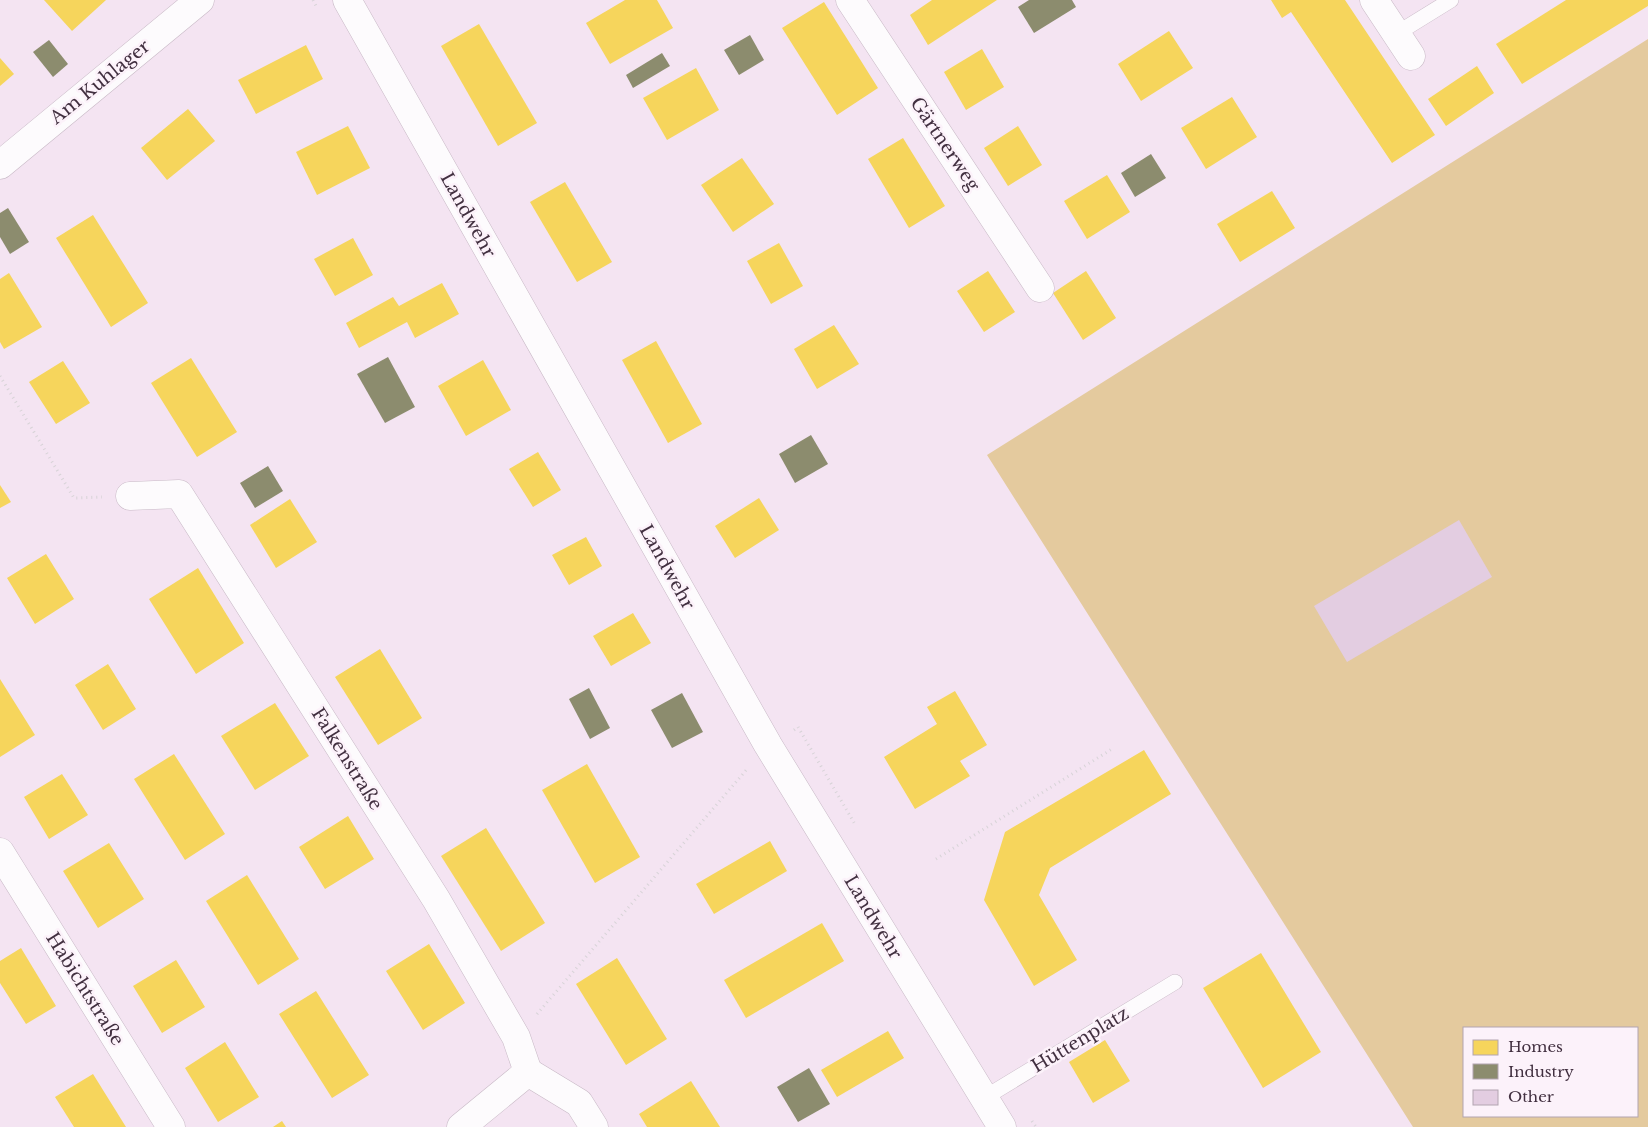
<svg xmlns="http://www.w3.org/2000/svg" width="1648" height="1127" font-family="'Libre Baskerville',serif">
<rect width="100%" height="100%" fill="#f4e4f2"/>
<path fill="#e4ca9e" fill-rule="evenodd" d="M1648 39V1127H1413L987 455ZM1464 1028H1637V1116H1464Z"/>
<g fill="#f6d55c">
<polygon points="44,0 106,0 72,31"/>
<polygon points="625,0 657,0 673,28 610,64 586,23"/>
<polygon points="932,0 997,0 928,45 910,15"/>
<polygon points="1271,0 1345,0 1435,135 1392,163 1291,12 1282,18"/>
<polygon points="1566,0 1648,0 1648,6 1522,84 1496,44"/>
<polygon points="824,2 878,88 837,115 782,28"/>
<polygon points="479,24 537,123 498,146 441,46"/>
<polygon points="1169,31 1193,68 1141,101 1118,64"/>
<polygon points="306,45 323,79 256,114 238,80"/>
<polygon points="982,49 1004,87 966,110 944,72"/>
<polygon points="0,58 14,74 0,86"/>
<polygon points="1477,66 1494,93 1446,126 1428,99"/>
<polygon points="696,68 719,110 667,140 643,98"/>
<polygon points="1232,97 1257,137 1206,169 1181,128"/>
<polygon points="188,109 215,141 167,180 141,148"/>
<polygon points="348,126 370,168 317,195 296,152"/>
<polygon points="1018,126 1042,165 1008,186 984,148"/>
<polygon points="903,138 945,206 909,228 868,159"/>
<polygon points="742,158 774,204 733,232 701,185"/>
<polygon points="1107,175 1130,212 1087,239 1064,201"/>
<polygon points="565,182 612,262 577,282 530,202"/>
<polygon points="1272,191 1295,228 1240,262 1217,224"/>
<polygon points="93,215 148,303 111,327 56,238"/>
<polygon points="353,238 373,275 335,296 314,259"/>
<polygon points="779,243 803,286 771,304 747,261"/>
<polygon points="988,271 1015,312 984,332 957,291"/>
<polygon points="1086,271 1116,318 1083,340 1053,293"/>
<polygon points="9,273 42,327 4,349 0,342 0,279"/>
<polygon points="442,283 459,314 415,338 407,322 359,348 346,323 393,297 399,306"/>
<polygon points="834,325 859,364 817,389 794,349"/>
<polygon points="656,341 702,424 668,443 622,360"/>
<polygon points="191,358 237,432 197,457 151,383"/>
<polygon points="483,360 511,410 466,436 438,386"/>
<polygon points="63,361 90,403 56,424 29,382"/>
<polygon points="538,452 561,490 533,507 509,469"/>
<polygon points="0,485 11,502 0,508"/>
<polygon points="759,498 779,530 735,558 715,526"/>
<polygon points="290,499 317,542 276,568 250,525"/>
<polygon points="586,537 602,566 569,585 552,555"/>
<polygon points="46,554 74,599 35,624 7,578"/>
<polygon points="198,568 244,643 196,674 149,599"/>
<polygon points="633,613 651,643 611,666 593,636"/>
<polygon points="380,649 422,718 378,745 335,677"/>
<polygon points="108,664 136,709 103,730 75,685"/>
<polygon points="0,679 35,735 0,757"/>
<polygon points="955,691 987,745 960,761 970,776 915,809 884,757 937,724 927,707"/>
<polygon points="275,703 309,756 255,790 221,736"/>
<polygon points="1144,750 1171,794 1050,868 1039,895 1077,960 1034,986 984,900 1005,832"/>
<polygon points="174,754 225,834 185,860 134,779"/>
<polygon points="587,764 640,857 595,883 542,790"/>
<polygon points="62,774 88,815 49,839 24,797"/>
<polygon points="348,816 374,859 325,889 299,847"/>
<polygon points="486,828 545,923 501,951 441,856"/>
<polygon points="770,841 787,871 714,914 696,884"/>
<polygon points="109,843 144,899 98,928 63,871"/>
<polygon points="247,875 299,959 258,985 206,901"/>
<polygon points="822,923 844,961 746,1018 724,980"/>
<polygon points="429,944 465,1003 423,1030 386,971"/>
<polygon points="21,948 56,1006 26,1024 0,983 0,961"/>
<polygon points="1261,953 1321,1052 1263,1088 1203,988"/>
<polygon points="617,958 667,1039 626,1065 576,984"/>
<polygon points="176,960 205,1007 162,1033 133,986"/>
<polygon points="316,991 369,1075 332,1098 279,1014"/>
<polygon points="888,1031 904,1058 837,1097 821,1070"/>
<polygon points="1105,1040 1130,1081 1093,1103 1069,1062"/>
<polygon points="225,1042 259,1097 218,1122 185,1068"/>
<polygon points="93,1074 126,1127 74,1127 55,1097"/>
<polygon points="691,1081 720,1127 647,1127 639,1114"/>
<polygon points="282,1121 286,1127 273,1127"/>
</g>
<g fill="#8c8c6e">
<polygon points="1029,0 1072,0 1076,7 1034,33 1018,7"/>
<polygon points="750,35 764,60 739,75 724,50"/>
<polygon points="49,40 68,64 53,77 33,52"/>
<polygon points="662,53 670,66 633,88 626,75"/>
<polygon points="1151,154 1166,178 1135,197 1121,173"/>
<polygon points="8,208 29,242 10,254 0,237 0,213"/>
<polygon points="388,357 415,407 385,423 357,374"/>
<polygon points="811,435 828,464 795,483 779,454"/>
<polygon points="268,466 283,491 255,508 240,483"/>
<polygon points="589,688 610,728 590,739 569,699"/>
<polygon points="682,693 703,732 672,748 651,710"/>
<polygon points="809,1068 830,1104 798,1122 777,1087"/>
</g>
<polygon fill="#e3cde1" points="1459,520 1492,577 1347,662 1314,606"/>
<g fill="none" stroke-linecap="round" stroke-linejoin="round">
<g stroke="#c8b9c6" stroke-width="16">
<g id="lane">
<polyline points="1396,34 1451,0"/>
<polyline points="984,1098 1175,982"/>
</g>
</g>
<g stroke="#c8b9c6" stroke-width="29">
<g id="street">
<polyline points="850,0 1040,288"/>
<polyline points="1374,0 1411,56"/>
<polyline points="0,165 200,0"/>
<polyline points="130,496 179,494 436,899 516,1037 528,1072"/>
<polyline points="0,852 171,1127"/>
<polyline points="528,1072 579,1103 594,1127"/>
<polyline points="461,1127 528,1072"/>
</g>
</g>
<g stroke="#c8b9c6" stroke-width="29">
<polyline id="secondary" points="347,0 768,745 1002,1127"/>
</g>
<g stroke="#d7d3d7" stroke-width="3" stroke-dasharray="1 4" stroke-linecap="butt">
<polyline points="313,0 317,8"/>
<polyline points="0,376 74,498 102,497"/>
<polyline points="794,730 798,727 856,826"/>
<polyline points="936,859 1112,749"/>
<polyline points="537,1014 748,768"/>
<polyline points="1032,1121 1036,1127"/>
</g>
<use href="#lane" stroke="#fdfbfd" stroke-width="15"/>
<use href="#street" stroke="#fdfbfd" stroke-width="28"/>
<use href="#secondary" stroke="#fdfbfd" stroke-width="28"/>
</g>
<g text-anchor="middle" stroke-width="5" stroke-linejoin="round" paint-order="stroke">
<g font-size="18" fill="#423040" stroke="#fcf2fa">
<text transform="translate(100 82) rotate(-39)" y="6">Am Kuhlager</text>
<text transform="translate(945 144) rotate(56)" y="6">Gärtnerweg</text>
<text transform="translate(468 215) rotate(61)" y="6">Landwehr</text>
<text transform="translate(667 567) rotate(61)" y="6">Landwehr</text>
<text transform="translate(347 759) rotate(58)" y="6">Falkenstraße</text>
<text transform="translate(873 917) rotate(59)" y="6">Landwehr</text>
<text transform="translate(85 989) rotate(58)" y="6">Habichtstraße</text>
<text transform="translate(1080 1040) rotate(-31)" y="6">Hüttenplatz</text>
</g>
</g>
<rect x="1463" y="1027" width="175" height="90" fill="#fcf2fa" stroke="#b2a4b0"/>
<rect x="1473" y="1040" width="25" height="15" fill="#f6d55c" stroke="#b2a4b0"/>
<text x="1508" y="1052" font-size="15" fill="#423040">Homes</text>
<rect x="1473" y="1064" width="25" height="15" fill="#8c8c6e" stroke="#b2a4b0"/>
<text x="1508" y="1077" font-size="15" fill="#423040">Industry</text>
<rect x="1473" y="1090" width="25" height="15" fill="#e3cde1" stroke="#b2a4b0"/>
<text x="1508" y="1102" font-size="15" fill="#423040">Other</text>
</svg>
